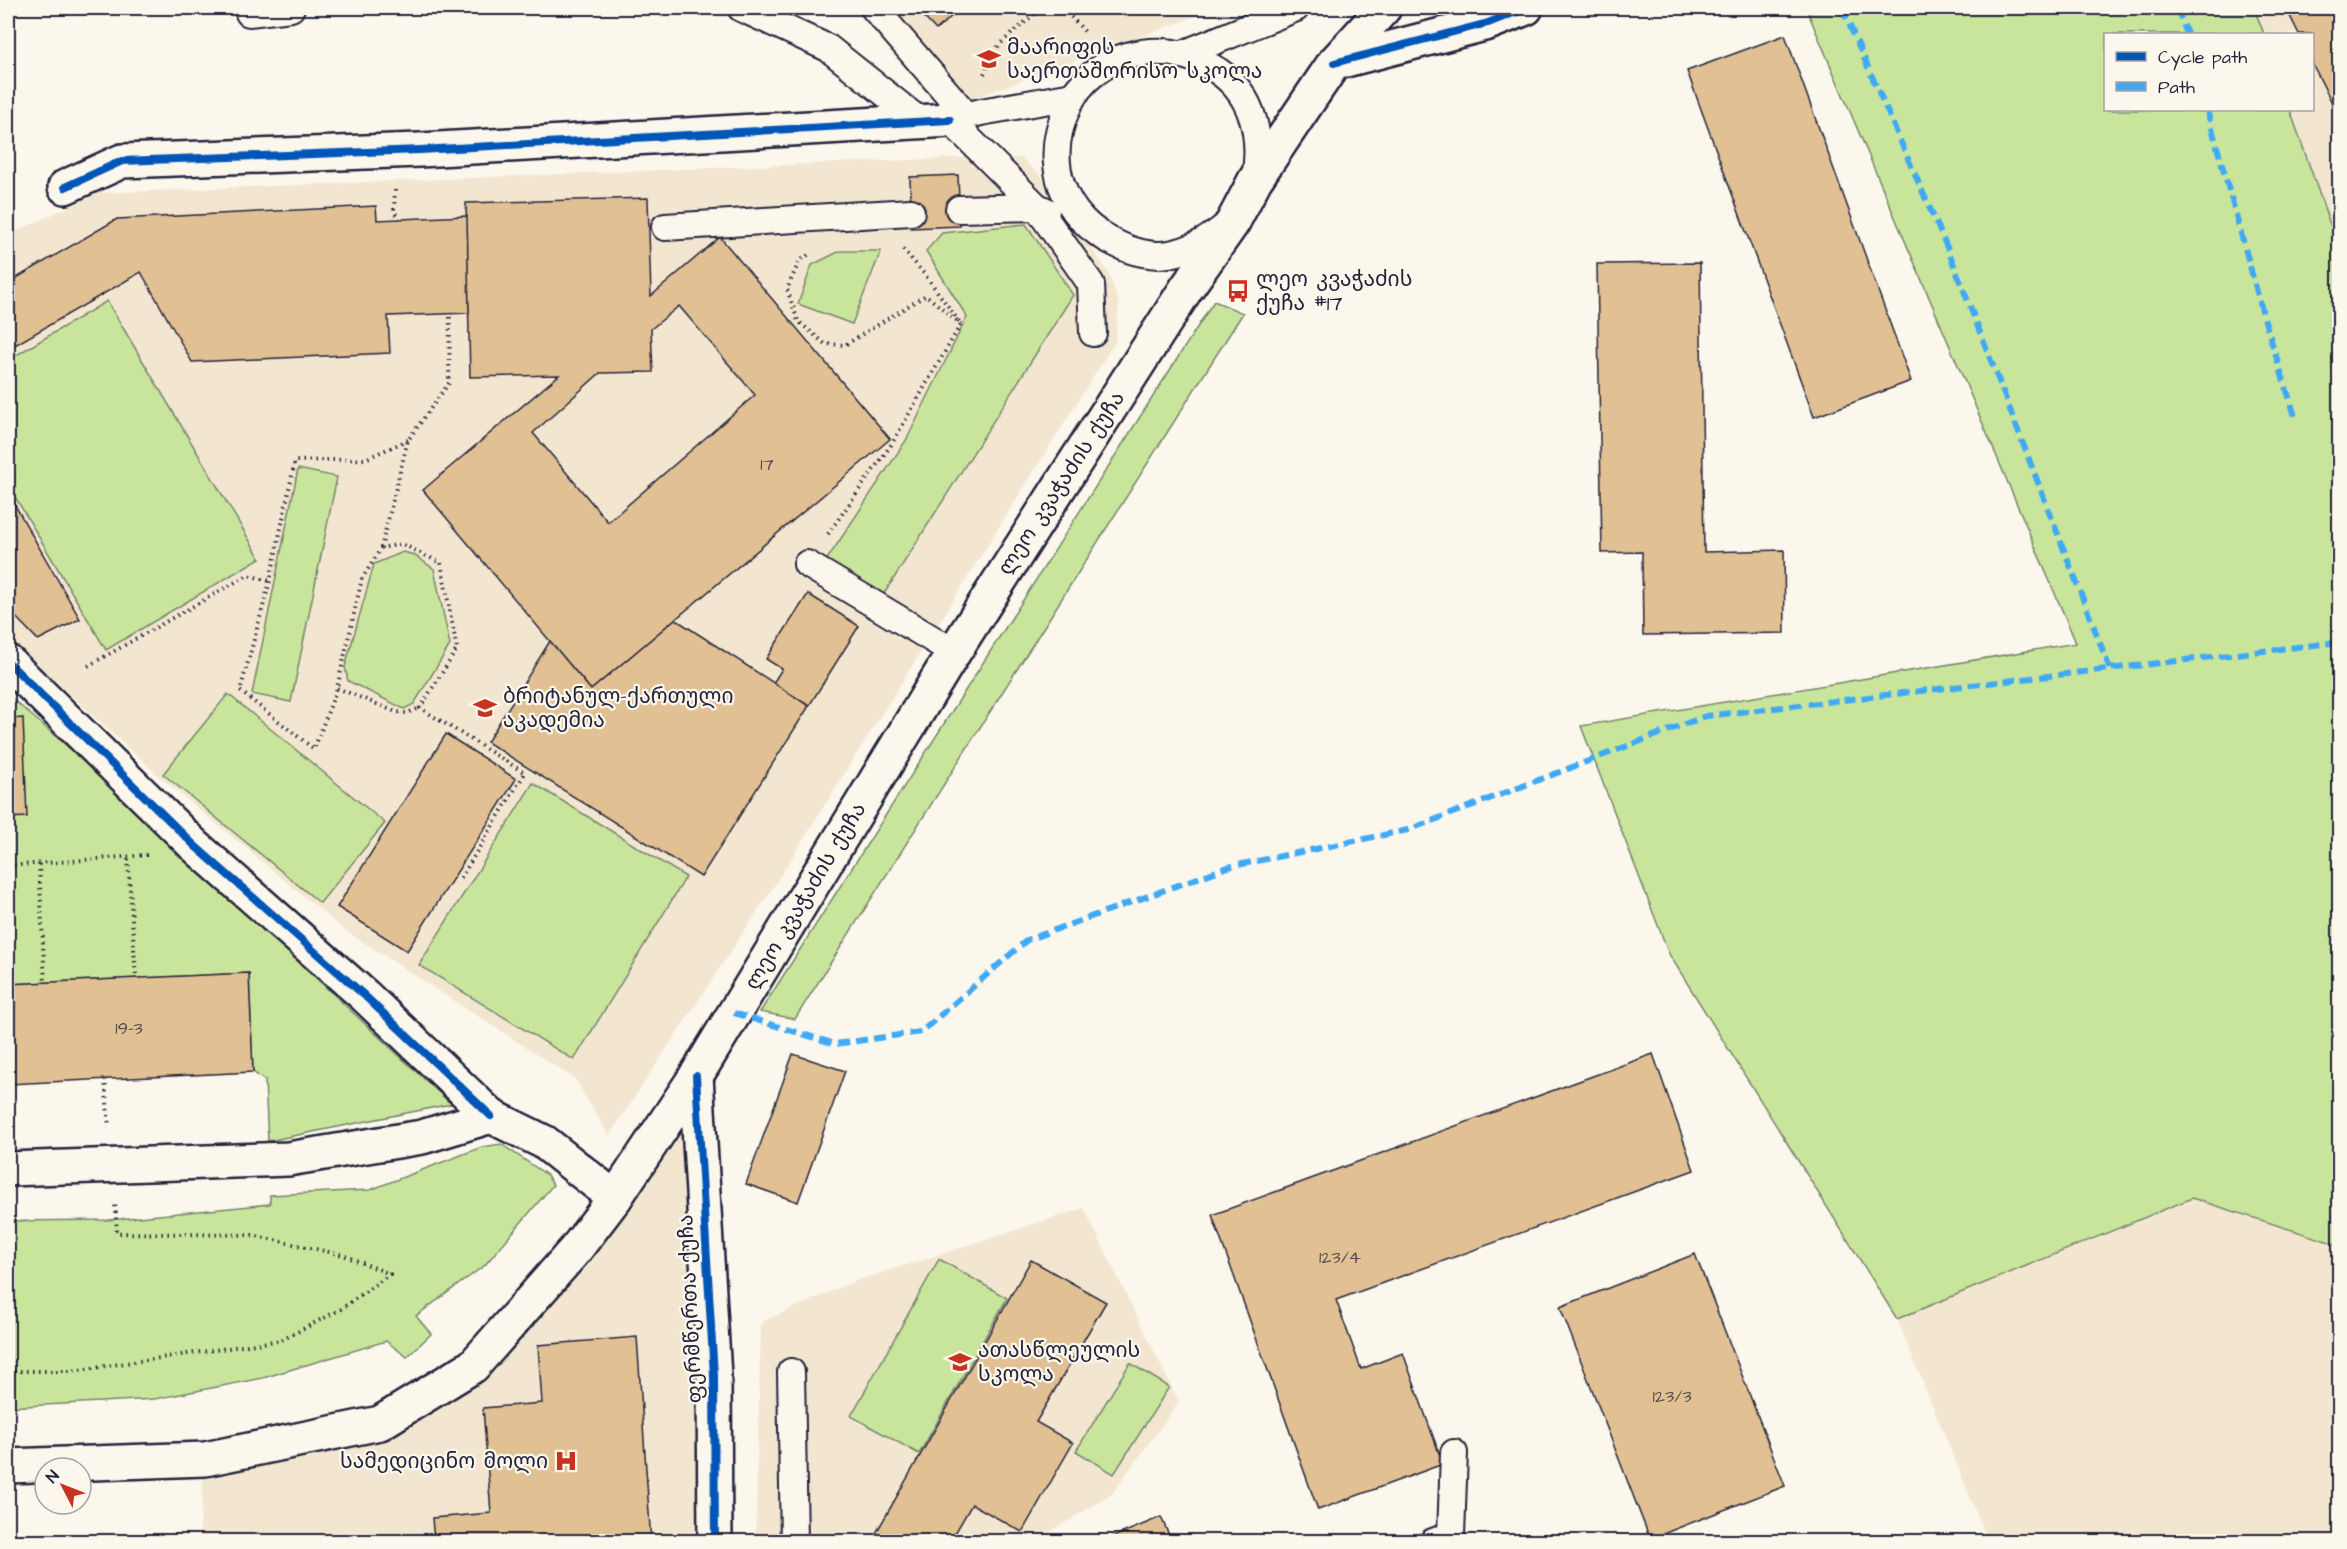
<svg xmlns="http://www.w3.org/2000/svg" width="2347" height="1549" font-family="'Architects Daughter','Noto Sans Georgian',sans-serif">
<rect width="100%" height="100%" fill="#fbf7ec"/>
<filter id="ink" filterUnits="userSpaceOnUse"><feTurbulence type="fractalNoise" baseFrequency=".0167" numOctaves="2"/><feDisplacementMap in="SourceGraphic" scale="12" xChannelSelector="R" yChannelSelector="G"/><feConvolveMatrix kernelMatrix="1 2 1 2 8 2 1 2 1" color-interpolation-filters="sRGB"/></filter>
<g filter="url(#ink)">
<g fill="#f3e6d1">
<polygon points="852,8 1218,8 942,110"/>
<polygon points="2254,8 2339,8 2339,250 2290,110 2312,110 2312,34 2264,34"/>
<polygon points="957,158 1021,158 1047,181 1108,272 1119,304 1115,342 774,886 609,1136 575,1079 343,929 160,777 8,638 8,235 98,193"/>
<polygon points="696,1076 715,1541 199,1542 205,1459 380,1423 473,1366"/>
<polygon points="2192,1198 2339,1245 2339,1541 1988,1541 1897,1319"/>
<polygon points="1084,1208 1179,1402 1112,1494 1035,1541 755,1542 761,1322 850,1283"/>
</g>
<g fill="#c9e59c" stroke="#76846c" stroke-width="1.5">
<polygon points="1806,8 2254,8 2264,34 2106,34 2106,110 2290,110 2339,250 2339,1245 2192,1198 1897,1319 1669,954 1581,726 2076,643"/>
<polygon points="1026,224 1073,295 884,594 824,564 907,439 967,317 926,251 942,233"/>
<polygon points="840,251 881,251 852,324 798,304 812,265"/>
<polygon points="107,301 260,558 106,650 8,485 8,360"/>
<polygon points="1214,301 1243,313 795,1019 760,1012"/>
<polygon points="298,469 337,477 291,702 252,694"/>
<polygon points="403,552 414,555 434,569 450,645 414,704 404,709 348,681 345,667 374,564"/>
<polygon points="228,694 385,823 320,903 163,774"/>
<polygon points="8,695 67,746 451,1104 268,1141 265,1081 253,1072 249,973 8,984"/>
<polygon points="533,783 686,877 574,1060 419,965"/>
<polygon points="501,1144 547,1175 553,1185 485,1265 416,1316 431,1334 407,1357 386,1341 263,1378 155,1399 8,1407 8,1221 108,1220 270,1204 270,1195 370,1190 482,1147"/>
<polygon points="939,1259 1007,1298 919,1454 851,1416"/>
<polygon points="1130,1363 1169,1387 1114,1474 1076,1451"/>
</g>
<g fill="#e1c093" stroke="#22223b" stroke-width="1.5" fill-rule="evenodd">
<polygon points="915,8 961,8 936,30"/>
<polygon points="2286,8 2340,8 2340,119 2312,63 2312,34 2299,34"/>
<polygon points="1785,35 1911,381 1814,417 1687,71"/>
<polygon points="958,175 960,226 911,228 910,177"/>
<path d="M648 198 651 296 720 237 890 439 591 690 423 490 559 375 470 377 466 203ZM679 306 755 395 608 522 533 433 600 373 653 372 651 329Z"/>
<polygon points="376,206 377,220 467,216 469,313 388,316 390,353 192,362 141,272 8,349 8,283 117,219"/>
<polygon points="1700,263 1704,552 1784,550 1785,633 1643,635 1642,552 1602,553 1597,264"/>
<polygon points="8,493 80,619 38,640 8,609"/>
<polygon points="808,594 859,626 809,706 773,683 782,669 766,659"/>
<polygon points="675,619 809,706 701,877 487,742 550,641 591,690"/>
<polygon points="23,718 27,817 8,818 8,719"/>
<polygon points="446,734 516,779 407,951 337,907"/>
<polygon points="249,973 253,1072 8,1084 8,984"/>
<polygon points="793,1054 845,1071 798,1202 746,1184"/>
<polygon points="1653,1054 1694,1170 1336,1300 1361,1369 1403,1353 1443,1464 1318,1510 1212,1215"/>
<polygon points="1695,1254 1785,1486 1650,1539 1560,1307"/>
<polygon points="1031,1260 1106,1302 1036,1422 1073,1443 1022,1532 972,1504 950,1542 871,1542"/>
<polygon points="637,1337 651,1542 434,1542 432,1518 491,1513 483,1408 542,1403 538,1345"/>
<polygon points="1161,1517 1172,1542 1101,1542"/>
</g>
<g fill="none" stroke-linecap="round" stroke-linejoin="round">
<g stroke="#22223b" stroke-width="30">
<g id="service">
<polyline points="741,8 828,48 921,122"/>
<polyline points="874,8 967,116"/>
<polyline points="249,13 291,8"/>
<polyline points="1183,54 1296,8"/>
<polyline points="1073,96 981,112 950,120 1037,207 1091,284 1093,333"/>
<polyline points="959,209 1037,207 1046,211"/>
<path d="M1226 226C1208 240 1192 250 1169 254 1153 257 1132 252 1117 244 1060 217 1042 160 1069 104 1080 81 1103 63 1127 56 1159 47 1190 53 1218 71 1255 96 1262 139 1255 180"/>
<polyline points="665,227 911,212"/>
<polyline points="807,564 954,652"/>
<polyline points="791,1372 794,1542"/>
<polyline points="1433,1542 1451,1535 1454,1453"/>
</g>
</g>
<g stroke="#22223b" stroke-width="38">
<g id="minor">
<polyline points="1334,63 1488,23 1526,8"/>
<polyline points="65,187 122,161 420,150 950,120"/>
<polyline points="8,662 195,846 365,996 491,1116"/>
<polyline points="8,1169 288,1159 422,1137 491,1116 544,1142 615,1198"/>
</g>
</g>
<g stroke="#22223b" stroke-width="38">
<polyline id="tertiary" points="696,1076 714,1376 715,1542"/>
</g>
<g stroke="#22223b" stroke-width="38">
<polyline id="secondary" points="8,1466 205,1459 380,1423 473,1366 576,1249 615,1198 696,1076 954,652 1186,289 1233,222 1255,180 1334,63 1384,8"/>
</g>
<g stroke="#22223b" stroke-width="4" stroke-dasharray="1.5 4.5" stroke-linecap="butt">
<polyline points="1063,8 1087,34"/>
<polyline points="984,74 999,45 1041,8"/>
<polyline points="395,190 394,211 399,219"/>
<polyline points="808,255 799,262 787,289 798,321 825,344 845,345 926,295 961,324"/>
<polyline points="408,440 365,459 295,461 270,581 240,691 314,749 337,688 362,579 381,548 402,544 441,563 457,649 420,708 525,773 460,879"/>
<polyline points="828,534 891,445 961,324 926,276 903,249"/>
<polyline points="381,548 408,440 449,383 450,314"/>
<polyline points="88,666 248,575 270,581"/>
<polyline points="337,688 396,712 407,713 420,708"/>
<polyline points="128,859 136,978"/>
<polyline points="39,864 45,983"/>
<polyline points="8,866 147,855"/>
<polyline points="105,1079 109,1127"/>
<polyline points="8,1371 72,1371 282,1340 341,1309 390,1274 343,1255 252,1235 117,1233 115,1203"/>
</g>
<use href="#service" stroke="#fbf7ec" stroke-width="26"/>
<use href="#minor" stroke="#fbf7ec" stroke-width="33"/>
<use href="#tertiary" stroke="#fbf7ec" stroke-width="33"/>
<use href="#secondary" stroke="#fbf7ec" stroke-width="33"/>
<g stroke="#3fa9f5" stroke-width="6" stroke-dasharray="12 6" stroke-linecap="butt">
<polyline points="1842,8 1949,252 2110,669"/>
<polyline points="2177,8 2187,34"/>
<polyline points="2207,110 2265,321 2295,416"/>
<polyline points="734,1013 835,1044 921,1032 1027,940 1228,867 1408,830 1706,716 2340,642"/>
</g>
<g stroke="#fbf7ec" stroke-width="11">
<g id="cycleway">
<polyline points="1334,63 1488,23 1526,8"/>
<polyline points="65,187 122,161 420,150 950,120"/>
<polyline points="8,662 195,846 365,996 491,1116"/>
<polyline points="696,1076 714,1376 715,1542"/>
</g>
</g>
<use href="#cycleway" stroke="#0057b8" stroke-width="8"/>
</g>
</g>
<defs>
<g id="school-bare" transform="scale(1.8)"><path d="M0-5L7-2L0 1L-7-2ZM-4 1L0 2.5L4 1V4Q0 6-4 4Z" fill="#c8321e" stroke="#fbf7ec" stroke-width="2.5" paint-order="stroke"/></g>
<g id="bus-bare" transform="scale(1.8)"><path d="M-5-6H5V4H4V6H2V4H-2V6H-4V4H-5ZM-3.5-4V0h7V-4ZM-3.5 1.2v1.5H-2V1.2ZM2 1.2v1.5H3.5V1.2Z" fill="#c8321e" stroke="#fbf7ec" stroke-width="2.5" paint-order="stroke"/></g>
<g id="hospital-bare" transform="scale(1.8)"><path d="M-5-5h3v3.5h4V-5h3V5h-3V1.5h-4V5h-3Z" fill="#c8321e" stroke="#fbf7ec" stroke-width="2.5" paint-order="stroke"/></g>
</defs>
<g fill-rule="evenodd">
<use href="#school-bare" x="989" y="59"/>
<use href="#bus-bare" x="1238" y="291"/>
<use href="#school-bare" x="485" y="708"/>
<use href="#school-bare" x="960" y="1362"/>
<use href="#hospital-bare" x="566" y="1461"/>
</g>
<g text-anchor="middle" stroke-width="4.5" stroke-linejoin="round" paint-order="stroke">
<g font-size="18" fill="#524a51">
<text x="767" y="470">17</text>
<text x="129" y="1034">19-3</text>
<text x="1340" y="1263">123/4</text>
<text x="1672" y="1402">123/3</text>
</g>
<g font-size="21" fill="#22223b" stroke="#fbf7ec" text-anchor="start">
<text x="1007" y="54">მაარიფის<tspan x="1007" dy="24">საერთაშორისო სკოლა</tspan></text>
<text x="1256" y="286">ლეო კვაჭაძის<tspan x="1256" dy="24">ქუჩა #17</tspan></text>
<text x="503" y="703">ბრიტანულ-ქართული<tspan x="503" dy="24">აკადემია</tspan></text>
<text x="978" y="1357">ათასწლეულის<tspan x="978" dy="24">სკოლა</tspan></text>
<text x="548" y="1468" text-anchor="end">სამედიცინო მოლი</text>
</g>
<g font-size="21" fill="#22223b" stroke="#fbf7ec">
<text transform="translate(1061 483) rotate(-57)" y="7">ლეო კვაჭაძის ქუჩა</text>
<text transform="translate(805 896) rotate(-59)" y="7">ლეო კვაჭაძის ქუჩა</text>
<text transform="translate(690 1309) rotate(-93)" y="7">ფერმწერთა ქუჩა</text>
</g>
</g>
<rect width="2347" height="1549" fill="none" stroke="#fbf7ec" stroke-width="30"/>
<rect x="15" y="15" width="2317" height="1519" fill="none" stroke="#22223b" stroke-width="2" filter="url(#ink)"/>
<rect x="2104" y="33" width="210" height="78" fill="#fbf7ec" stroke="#a4a2a5" stroke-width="1.5"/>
<rect x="2116" y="52" width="30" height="9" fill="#0057b8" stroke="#a4a2a5" stroke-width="1.5"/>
<text x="2158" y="63" font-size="18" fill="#22223b">Cycle path</text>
<rect x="2116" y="82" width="30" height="9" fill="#3fa9f5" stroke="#a4a2a5" stroke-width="1.5"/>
<text x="2158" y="93" font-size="18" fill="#22223b">Path</text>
<g transform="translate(63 1486) rotate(312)"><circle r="28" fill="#fbf7ec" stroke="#a4a2a5" stroke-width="1.5"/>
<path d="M0-4.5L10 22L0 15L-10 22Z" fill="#c8321e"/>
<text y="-9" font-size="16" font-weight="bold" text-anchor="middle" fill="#22223b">N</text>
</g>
</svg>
